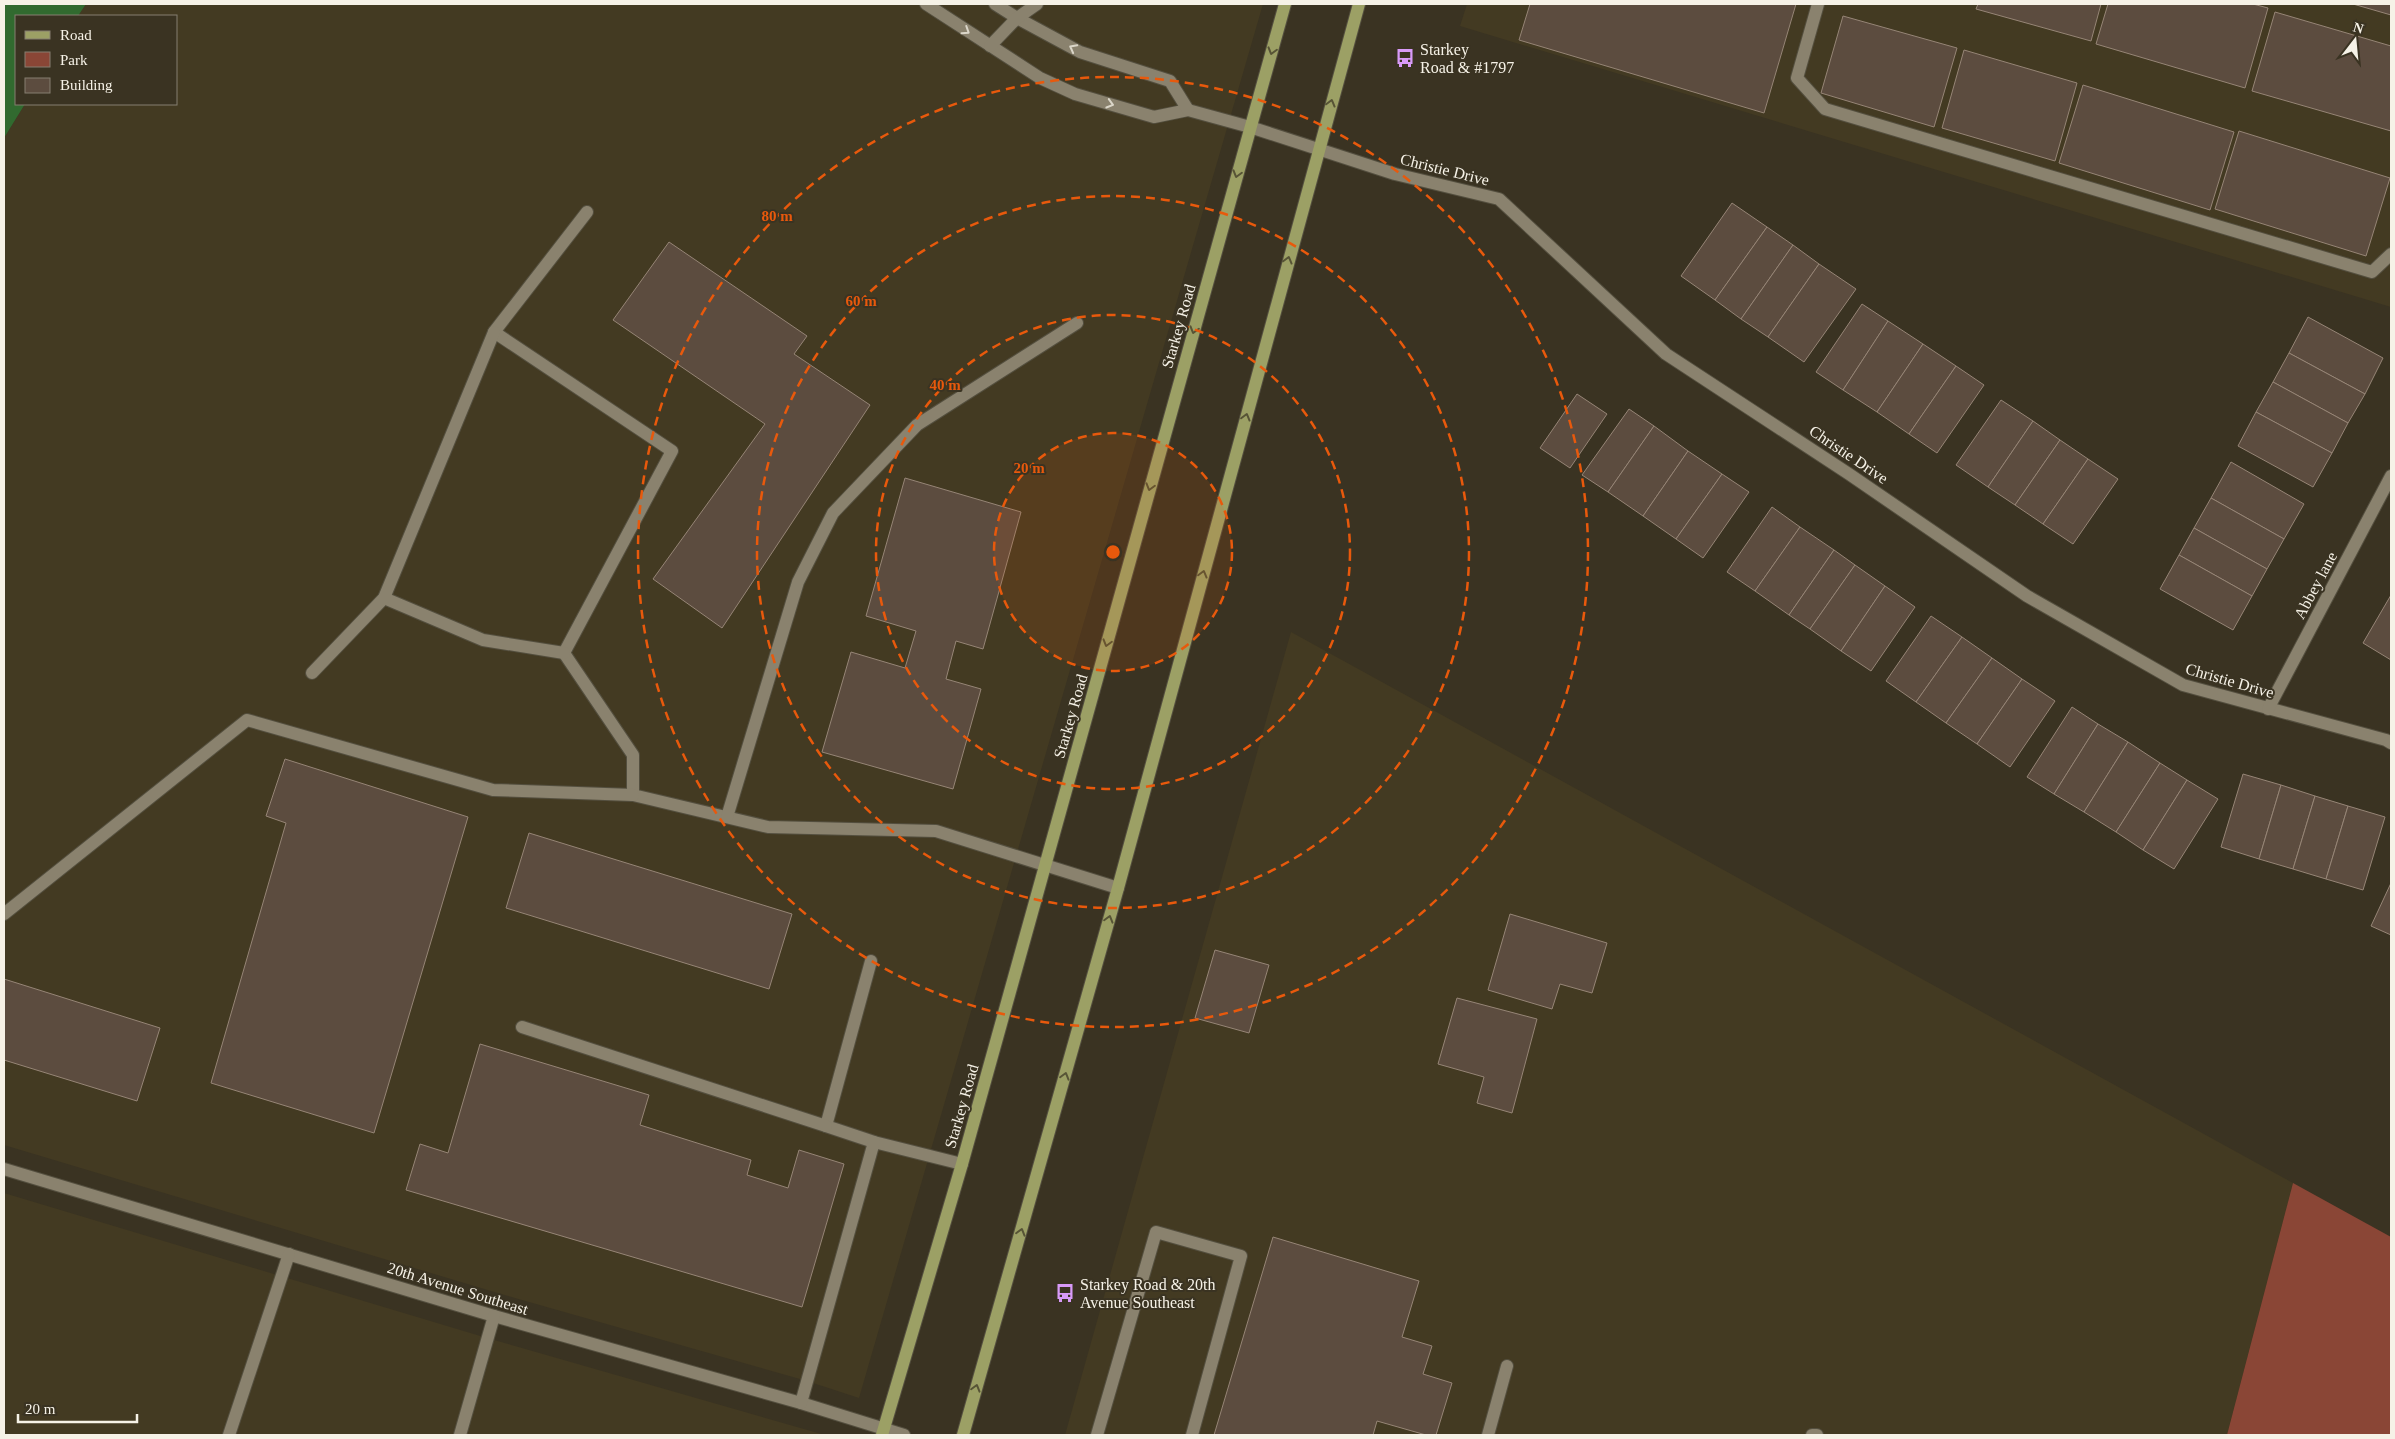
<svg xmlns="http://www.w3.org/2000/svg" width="2395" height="1439" font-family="'Times New Roman',serif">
<rect width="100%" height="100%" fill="#3a3322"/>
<g fill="#433a22">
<polygon points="86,4 1263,4 859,1398 807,1381 501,1294 4,1145 4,138 25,104 176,104 176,16 78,16"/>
<polygon points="1467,4 2391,4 2391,307 1460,26"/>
<polygon points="1291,632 2293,1183 2227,1435 1065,1435"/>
<polygon points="4,1193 487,1338 825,1435 4,1435"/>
</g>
<polygon fill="#8a4636" points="2293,1183 2391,1237 2391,1435 2227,1435"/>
<polygon fill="#316a2f" points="4,4 86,4 78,16 16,16 16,104 25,104 4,138"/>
<g fill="#5c4c3f" stroke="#968576">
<polygon points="1530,4 1796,4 1764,113 1519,40"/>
<polygon points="1978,4 2101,4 2091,41 1976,9"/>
<polygon points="2108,4 2253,4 2268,8 2245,88 2096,44"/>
<polygon points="2353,4 2391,4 2391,15"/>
<polygon points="2275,12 2391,46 2391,131 2252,91"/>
<polygon points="1843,16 1957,48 1934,127 1821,93"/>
<polygon points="1964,50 2077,83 2055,161 1942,128"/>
<polygon points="2083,85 2234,132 2210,210 2059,163"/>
<polygon points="2239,131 2390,178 2366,256 2215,209"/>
<polygon points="1732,203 1767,227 1715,300 1681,276"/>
<polygon points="1767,227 1793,245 1741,319 1715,300"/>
<polygon points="669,242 807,336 794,354 870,405 722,628 653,579 765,424 613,320"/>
<polygon points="1793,245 1819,264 1768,337 1741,319"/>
<polygon points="1819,264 1856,289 1804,362 1768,337"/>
<polygon points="1862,304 1888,321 1843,390 1816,372"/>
<polygon points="2308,317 2383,358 2365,394 2289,353"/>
<polygon points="1888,321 1923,344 1877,412 1843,390"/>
<polygon points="1923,344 1956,366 1909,434 1877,412"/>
<polygon points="2289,353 2365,394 2348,423 2273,382"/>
<polygon points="1956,366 1984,385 1937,453 1909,434"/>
<polygon points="2273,382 2348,423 2332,453 2256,412"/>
<polygon points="1577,394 1607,414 1570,468 1540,448"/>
<polygon points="2001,400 2033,421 1988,487 1956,465"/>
<polygon points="1629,409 1654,426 1608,492 1582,475"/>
<polygon points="2256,412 2332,453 2313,487 2238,446"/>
<polygon points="2033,421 2060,440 2015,505 1988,487"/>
<polygon points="1654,426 1688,451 1643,516 1608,492"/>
<polygon points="2060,440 2088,459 2043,524 2015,505"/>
<polygon points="1688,451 1722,474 1676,539 1643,516"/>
<polygon points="2088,459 2118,479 2073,544 2043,524"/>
<polygon points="2231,462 2304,504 2284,539 2211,498"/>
<polygon points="1722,474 1749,492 1703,558 1676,539"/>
<polygon points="905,478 1021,512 983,649 956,641 946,679 981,689 953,789 822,752 851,652 905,668 916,631 866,616"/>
<polygon points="2211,498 2284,539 2267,569 2194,528"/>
<polygon points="1772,507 1800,527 1755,591 1727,572"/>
<polygon points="1800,527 1834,550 1789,615 1755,591"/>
<polygon points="2194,528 2267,569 2252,596 2179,555"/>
<polygon points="1834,550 1855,565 1810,629 1789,615"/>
<polygon points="2179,555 2252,596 2233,630 2160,589"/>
<polygon points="1855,565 1885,586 1841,651 1810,629"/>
<polygon points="1885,586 1915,607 1871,671 1841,651"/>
<polygon points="2391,595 2391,660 2363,643"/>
<polygon points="1931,616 1962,637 1916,702 1886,681"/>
<polygon points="1962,637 1992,658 1946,723 1916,702"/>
<polygon points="1992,658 2022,679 1977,744 1946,723"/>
<polygon points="2022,679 2055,701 2010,767 1977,744"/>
<polygon points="2072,707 2098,724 2054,794 2027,777"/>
<polygon points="2098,724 2128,742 2084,812 2054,794"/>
<polygon points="2128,742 2160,763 2116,832 2084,812"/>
<polygon points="285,759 468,817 374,1133 211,1083 286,823 266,816"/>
<polygon points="2160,763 2187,780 2143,850 2116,832"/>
<polygon points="2243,774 2281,785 2259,859 2221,847"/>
<polygon points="2187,780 2218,799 2174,869 2143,850"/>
<polygon points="2281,785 2315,796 2293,869 2259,859"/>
<polygon points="2315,796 2348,806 2326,879 2293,869"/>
<polygon points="2348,806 2385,817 2363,890 2326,879"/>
<polygon points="529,833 792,914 769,989 506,908"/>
<polygon points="2391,883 2391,935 2371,926"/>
<polygon points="1510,914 1607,943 1592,993 1560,984 1552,1009 1488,990"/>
<polygon points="1215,950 1269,965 1249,1033 1195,1018"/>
<polygon points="4,979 160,1028 137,1101 4,1060"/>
<polygon points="1457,998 1537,1019 1512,1113 1477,1103 1484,1077 1438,1064"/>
<polygon points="480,1044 649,1095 640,1125 751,1160 747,1175 788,1188 799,1150 844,1164 802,1307 406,1190 420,1144 448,1153"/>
<polygon points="1273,1237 1419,1281 1402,1337 1432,1346 1423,1374 1452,1383 1436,1435 1426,1435 1377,1421 1373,1435 1214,1435"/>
</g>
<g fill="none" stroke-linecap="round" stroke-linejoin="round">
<g stroke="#544f3f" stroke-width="14">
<g id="minor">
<polyline points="926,4 1040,78 1075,94 1154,117 1188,110 1250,127 1395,174 1499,199 1666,354 1849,474 2027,596 2183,685 2386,740 2391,743"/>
<polyline points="995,4 1017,18 1080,52 1170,81 1188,110"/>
<polyline points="1818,4 1797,78 1825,109 2372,272 2391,254"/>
<polyline points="990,46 1017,18 1037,4"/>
<polyline points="587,212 494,332 672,451 564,653 633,755 633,795 768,827 936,831 1118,888"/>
<polyline points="384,598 483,640 564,653"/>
<polyline points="312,673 384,598 494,332"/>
<polyline points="2268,709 2391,476"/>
<polyline points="727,817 798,582 833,513 917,425 1077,323"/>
<polyline points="4,914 247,720 493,790 633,795"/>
<polyline points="871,961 826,1126 874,1142 962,1164"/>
<polyline points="522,1027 826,1126"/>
<polyline points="4,1169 494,1316 801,1403 904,1435"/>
<polyline points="801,1403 874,1142"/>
<polyline points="229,1435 289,1254"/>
<polyline points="460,1435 494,1316"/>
<polyline points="1097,1435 1156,1232 1241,1256 1192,1435"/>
<polyline points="1488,1435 1507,1366"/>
<polyline points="1812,1435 1817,1435"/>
</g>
</g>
<g stroke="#544f3f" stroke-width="14">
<g id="major">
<polyline points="882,1435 962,1164 1285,4"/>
<polyline points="963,1435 1118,888 1359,4"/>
</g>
</g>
<use href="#minor" stroke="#8a826e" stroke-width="12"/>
<use href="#major" stroke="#9ca065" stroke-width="12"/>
</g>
<defs><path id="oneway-chevron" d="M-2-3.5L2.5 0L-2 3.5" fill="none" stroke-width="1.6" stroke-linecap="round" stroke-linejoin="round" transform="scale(1.25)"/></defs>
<g stroke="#dbd6c9">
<use href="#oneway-chevron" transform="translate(966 31) rotate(33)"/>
<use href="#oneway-chevron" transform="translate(1073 48) rotate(-152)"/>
<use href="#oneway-chevron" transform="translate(1110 104) rotate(16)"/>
</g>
<g stroke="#575436">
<use href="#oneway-chevron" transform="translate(1272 51) rotate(106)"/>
<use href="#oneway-chevron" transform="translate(1331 103) rotate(-75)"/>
<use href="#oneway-chevron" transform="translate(1237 174) rotate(106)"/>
<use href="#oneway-chevron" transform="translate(1288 260) rotate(-75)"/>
<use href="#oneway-chevron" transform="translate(1194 330) rotate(106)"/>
<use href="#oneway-chevron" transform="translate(1246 417) rotate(-75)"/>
<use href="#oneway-chevron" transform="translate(1150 487) rotate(106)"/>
<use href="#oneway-chevron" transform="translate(1203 574) rotate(-75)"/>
<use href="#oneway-chevron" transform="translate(1107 643) rotate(106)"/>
<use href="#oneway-chevron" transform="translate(1109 919) rotate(-74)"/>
<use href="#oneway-chevron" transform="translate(1065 1076) rotate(-74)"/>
<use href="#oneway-chevron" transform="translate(1021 1232) rotate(-74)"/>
<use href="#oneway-chevron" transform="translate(976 1388) rotate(-74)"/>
</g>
<circle cx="1113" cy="552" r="119" fill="#e8590c" fill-opacity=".12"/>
<g fill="none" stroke="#e8590c" stroke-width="2.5" stroke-dasharray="9 6">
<circle cx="1113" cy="552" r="119"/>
<circle cx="1113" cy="552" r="237"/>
<circle cx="1113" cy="552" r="356"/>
<circle cx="1113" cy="552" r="475"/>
</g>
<defs>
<g id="bus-bare" transform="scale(1.5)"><path d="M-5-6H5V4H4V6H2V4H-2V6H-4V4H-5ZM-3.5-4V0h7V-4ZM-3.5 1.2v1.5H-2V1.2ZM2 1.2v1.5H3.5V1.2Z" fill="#d89af8" stroke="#3a3322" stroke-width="2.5" paint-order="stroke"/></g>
</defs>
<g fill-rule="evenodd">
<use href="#bus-bare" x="1405" y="58"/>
<use href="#bus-bare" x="1065" y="1293"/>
</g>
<g text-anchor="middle" stroke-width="4" stroke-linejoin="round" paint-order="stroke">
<g font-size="16" fill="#f6f2e7" stroke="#3a3322" text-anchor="start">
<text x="1420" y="55">Starkey<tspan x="1420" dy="18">Road &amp; #1797</tspan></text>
<text x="1080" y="1290">Starkey Road &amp; 20th<tspan x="1080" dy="18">Avenue Southeast</tspan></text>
</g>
<g font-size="16" fill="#f6f2e7" stroke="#3a3322">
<text transform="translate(1445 169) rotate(14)" y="6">Christie Drive</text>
<text transform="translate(1178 326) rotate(-74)" y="6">Starkey Road</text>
<text transform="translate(1849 454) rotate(34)" y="6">Christie Drive</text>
<text transform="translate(2315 585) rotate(-62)" y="6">Abbey lane</text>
<text transform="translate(2230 680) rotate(16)" y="6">Christie Drive</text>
<text transform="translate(1070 716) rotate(-74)" y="6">Starkey Road</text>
<text transform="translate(961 1106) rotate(-74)" y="6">Starkey Road</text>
<text transform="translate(458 1288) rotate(17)" y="6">20th Avenue Southeast</text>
</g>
</g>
<circle cx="1113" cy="552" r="8" fill="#e8590c" stroke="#3a3322" stroke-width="2.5"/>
<g font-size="15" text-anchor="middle" font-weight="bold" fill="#e8590c" stroke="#3a3322" stroke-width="4" stroke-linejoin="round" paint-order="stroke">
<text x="777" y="221">80 m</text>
<text x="861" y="306">60 m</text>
<text x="945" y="390">40 m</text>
<text x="1029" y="473">20 m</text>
</g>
<rect width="2395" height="1439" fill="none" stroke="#f6f2e7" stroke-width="10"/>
<rect x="15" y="15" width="162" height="90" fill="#3a3322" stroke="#857f71"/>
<rect x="25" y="31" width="25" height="8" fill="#9ca065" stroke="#857f71"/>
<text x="60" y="40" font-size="15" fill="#f6f2e7">Road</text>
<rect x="25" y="52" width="25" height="15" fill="#8a4636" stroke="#857f71"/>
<text x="60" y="65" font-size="15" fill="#f6f2e7">Park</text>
<rect x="25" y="78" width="25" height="15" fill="#5c4c3f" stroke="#857f71"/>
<text x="60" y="90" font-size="15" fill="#f6f2e7">Building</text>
<g transform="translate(2355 40) rotate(16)" stroke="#3a3322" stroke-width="4" paint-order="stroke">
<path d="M0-4L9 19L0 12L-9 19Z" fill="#f6f2e7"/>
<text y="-8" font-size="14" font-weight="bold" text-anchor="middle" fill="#f6f2e7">N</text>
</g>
<path d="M18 1414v8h119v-8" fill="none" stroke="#f6f2e7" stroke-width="2.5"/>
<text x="25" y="1414" font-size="15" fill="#f6f2e7" stroke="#3a3322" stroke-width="4" paint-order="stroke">20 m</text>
</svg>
